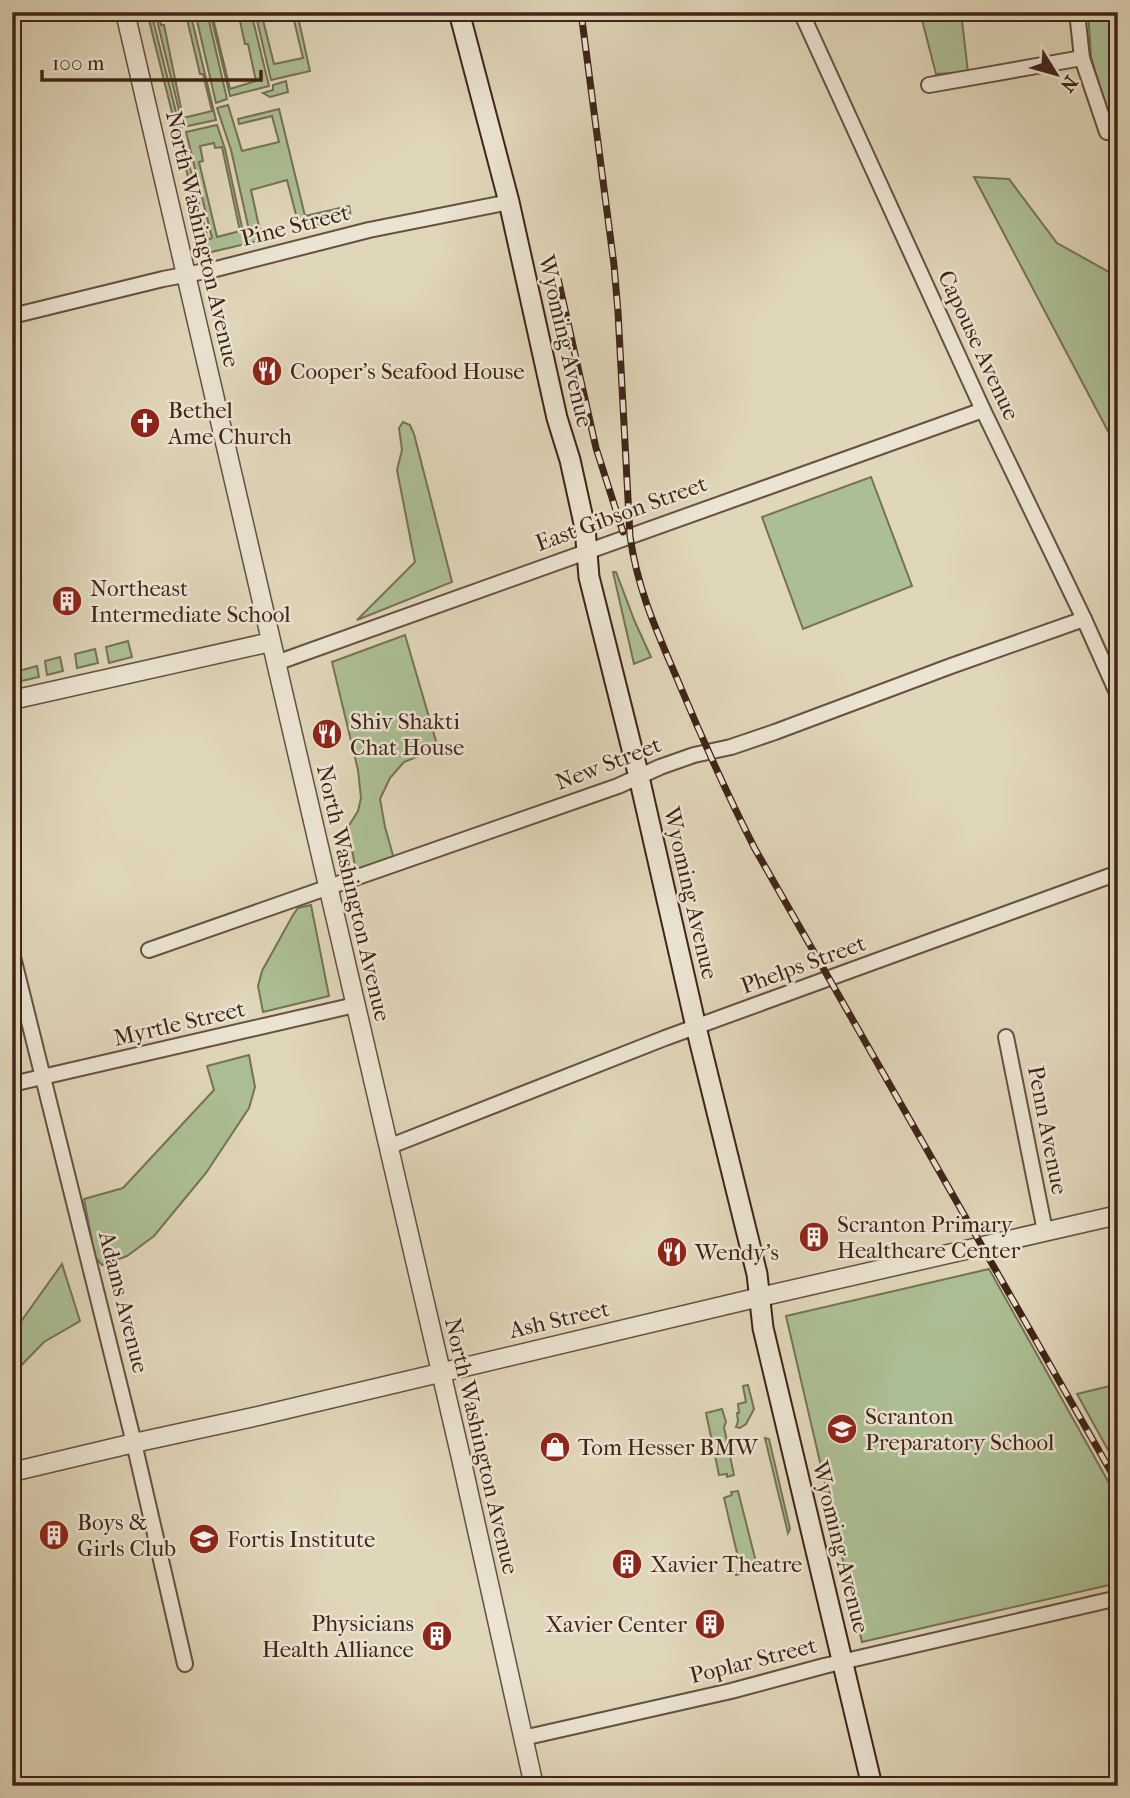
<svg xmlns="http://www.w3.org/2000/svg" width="1130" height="1798" font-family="'IM FELL French Canon',serif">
<rect width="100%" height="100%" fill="#e0d6b9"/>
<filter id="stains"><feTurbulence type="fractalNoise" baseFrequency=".00286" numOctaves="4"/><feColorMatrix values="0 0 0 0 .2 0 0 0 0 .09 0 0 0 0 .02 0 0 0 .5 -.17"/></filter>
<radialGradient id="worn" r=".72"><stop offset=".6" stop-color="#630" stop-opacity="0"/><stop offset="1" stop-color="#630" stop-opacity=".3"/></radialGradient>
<g fill="#acbf94" stroke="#767256" stroke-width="2" fill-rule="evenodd">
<path d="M147 12H151L208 240 212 238 186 132 217 125 225 149 243 232 249 230 231 150 217 108 228 105 242 151 279 142 272 116 239 124 238 119 279 109 305 216 349 206 351 217 300 230 287 180 251 190 262 240 207 253ZM214 143 215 148 222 147 240 231 217 237 199 162 203 161 200 146Z"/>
<polygon points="155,12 158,12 161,25 164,25 183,118 212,111 203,74 200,74 187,19 190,19 188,12 190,12 216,120 183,127"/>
<polygon points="195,12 207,12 227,99 216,103"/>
<polygon points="210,12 212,14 230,89 256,81 248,44 245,44 238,12 251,12 269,86 230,96"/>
<polygon points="255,12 261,12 274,64 303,58 292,12 297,12 310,71 271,80"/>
<polygon points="920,12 961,12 968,72 936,74"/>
<polygon points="1088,12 1118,12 1118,132 1114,134 1091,57"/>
<polygon points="286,81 288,92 270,97 263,93 273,90 273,85"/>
<polygon points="974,177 1009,179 1057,243 1118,277 1118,439 1110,435"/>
<polygon points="403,422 410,425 414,434 452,582 357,620 415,562 397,470 402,450 399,428"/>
<polygon points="871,477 912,586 803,629 762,517"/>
<polygon points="613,572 616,572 635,622 651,657 634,664"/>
<polygon points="405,635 438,748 404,762 390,778 380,799 385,827 394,859 356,872 348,827 358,811 361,798 358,770 332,662"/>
<polygon points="128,641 132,657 109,663 106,647"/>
<polygon points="95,649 98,663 77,668 75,654"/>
<polygon points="60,657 63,671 47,675 45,661"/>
<polygon points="37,666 39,677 17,682 15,672"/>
<polygon points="311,905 329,996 263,1012 258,986 262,971 293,915 298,908"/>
<polygon points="249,1055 255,1087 249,1108 206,1173 154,1236 127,1256 102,1265 95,1257 84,1199 123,1188 214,1090 207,1066"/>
<polygon points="62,1264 80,1321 44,1342 12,1375 12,1334"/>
<polygon points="989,1269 1118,1499 1118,1583 862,1642 786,1316"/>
<polygon points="1118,1384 1118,1468 1077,1394"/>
<polygon points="748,1385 754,1409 746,1424 740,1428 736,1427 738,1421 737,1413 739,1413 738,1404 746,1402 743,1386"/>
<polygon points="722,1409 726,1422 724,1427 734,1475 727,1477 727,1474 719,1475 706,1413"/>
<polygon points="765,1438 769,1439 790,1529 788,1533"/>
<polygon points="738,1491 756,1562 754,1562 756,1570 736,1575 735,1572 741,1570 724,1498 732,1495 731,1492"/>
</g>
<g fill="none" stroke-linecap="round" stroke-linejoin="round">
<g stroke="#675040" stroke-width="18">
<g id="minor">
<polyline points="801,12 983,410 1084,619 1118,695"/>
<polyline points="1077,12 1082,58 1107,132"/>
<polyline points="929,85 1082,58"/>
<polyline points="12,316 163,279 216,269 369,230 509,202"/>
<polyline points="276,663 983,410"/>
<polyline points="149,950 618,786 660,767 694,755 731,747 775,732 951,666 1084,619"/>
<polyline points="12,953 134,1443 185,1664"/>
<polyline points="1006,1037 1045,1231"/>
<polyline points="12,1084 355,1005"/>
<polyline points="388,1147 665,1038 1118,873"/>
<polyline points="523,1738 731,1691 824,1666 1118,1598"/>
</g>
</g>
<g stroke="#675040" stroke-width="21">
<g id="tertiary">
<polyline points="125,12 461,1458 534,1786"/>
<polyline points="12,700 271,642"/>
<polyline points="12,1472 134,1443 258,1416 760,1297 1118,1215"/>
</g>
</g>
<g stroke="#3f2417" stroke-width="23">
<polyline id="secondary" points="459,12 509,202 557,418 570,460 585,528 589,577 639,777 696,1027 757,1274 763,1328 872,1786"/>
</g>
<use href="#minor" stroke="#ebe4d2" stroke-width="14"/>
<use href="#tertiary" stroke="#ebe4d2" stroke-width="18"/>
<use href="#secondary" stroke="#ebe4d2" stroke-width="19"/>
<g stroke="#3f2417" stroke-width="7">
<g id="rail">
<path d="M581 12 614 265 618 312 630 536C638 593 659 636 681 688 704 743 728 796 755 849L1118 1484"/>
<polyline points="557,274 596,448 623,532"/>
</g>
</g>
<use href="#rail" stroke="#ebe4d2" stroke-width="4.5" stroke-dasharray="13" stroke-linecap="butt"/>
</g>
<defs>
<g id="restaurant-disc" transform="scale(1.575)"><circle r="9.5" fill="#8f2418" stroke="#ebe4d2"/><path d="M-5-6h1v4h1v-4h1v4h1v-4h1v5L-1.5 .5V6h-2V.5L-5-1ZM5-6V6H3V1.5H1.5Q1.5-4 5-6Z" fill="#fff"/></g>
<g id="church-disc" transform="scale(1.575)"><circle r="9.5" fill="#8f2418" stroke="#ebe4d2"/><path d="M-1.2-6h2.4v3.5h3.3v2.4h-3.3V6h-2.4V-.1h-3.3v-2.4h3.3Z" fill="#fff"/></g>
<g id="building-disc" transform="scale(1.575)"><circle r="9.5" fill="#8f2418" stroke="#ebe4d2"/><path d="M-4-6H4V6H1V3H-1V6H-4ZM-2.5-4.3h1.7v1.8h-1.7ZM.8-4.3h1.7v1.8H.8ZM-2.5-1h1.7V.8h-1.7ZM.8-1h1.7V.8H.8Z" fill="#fff"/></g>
<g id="school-disc" transform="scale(1.575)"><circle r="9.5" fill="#8f2418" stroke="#ebe4d2"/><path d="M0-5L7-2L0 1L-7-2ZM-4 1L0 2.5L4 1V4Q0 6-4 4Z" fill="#fff"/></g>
<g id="shop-disc" transform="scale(1.575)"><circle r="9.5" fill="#8f2418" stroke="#ebe4d2"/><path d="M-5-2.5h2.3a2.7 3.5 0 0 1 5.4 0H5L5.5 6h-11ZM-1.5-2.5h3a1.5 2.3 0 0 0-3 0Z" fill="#fff"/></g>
<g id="university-disc" transform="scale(1.575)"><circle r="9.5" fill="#8f2418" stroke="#ebe4d2"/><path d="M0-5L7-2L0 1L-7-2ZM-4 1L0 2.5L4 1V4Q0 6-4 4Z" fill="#fff"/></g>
</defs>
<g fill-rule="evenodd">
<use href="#restaurant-disc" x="267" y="371"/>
<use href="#church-disc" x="145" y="423"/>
<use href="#building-disc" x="67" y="601"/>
<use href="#restaurant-disc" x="327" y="734"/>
<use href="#building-disc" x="814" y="1237"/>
<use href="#restaurant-disc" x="672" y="1252"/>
<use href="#school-disc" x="842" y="1429"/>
<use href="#shop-disc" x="555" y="1447"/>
<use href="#building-disc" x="54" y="1535"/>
<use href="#university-disc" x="204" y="1539"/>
<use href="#building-disc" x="627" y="1564"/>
<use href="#building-disc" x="710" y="1624"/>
<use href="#building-disc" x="437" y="1636"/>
</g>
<g text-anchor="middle" stroke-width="5" stroke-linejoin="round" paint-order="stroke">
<g font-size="23" fill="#3f2417" stroke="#ebe4d2">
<text transform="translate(295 225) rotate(-14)" y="8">Pine Street</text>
<text transform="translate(203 239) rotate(77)" y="8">North Washington Avenue</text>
<text transform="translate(566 341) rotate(77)" y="8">Wyoming Avenue</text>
<text transform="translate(979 345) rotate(65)" y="8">Capouse Avenue</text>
<text transform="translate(621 513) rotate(-20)" y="8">East Gibson Street</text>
<text transform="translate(608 763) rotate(-21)" y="8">New Street</text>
<text transform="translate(354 893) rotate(77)" y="8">North Washington Avenue</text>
<text transform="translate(691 893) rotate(77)" y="8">Wyoming Avenue</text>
<text transform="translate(803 964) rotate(-20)" y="8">Phelps Street</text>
<text transform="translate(179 1023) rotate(-13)" y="8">Myrtle Street</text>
<text transform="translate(1048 1130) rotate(79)" y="8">Penn Avenue</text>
<text transform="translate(124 1302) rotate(76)" y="8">Adams Avenue</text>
<text transform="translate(559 1319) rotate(-13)" y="8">Ash Street</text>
<text transform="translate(482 1446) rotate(77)" y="8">North Washington Avenue</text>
<text transform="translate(841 1547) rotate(76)" y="8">Wyoming Avenue</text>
<text transform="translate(753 1660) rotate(-14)" y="8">Poplar Street</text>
</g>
<g font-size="23" fill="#3f2417" stroke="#ebe4d2" text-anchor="start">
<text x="290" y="379">Cooper's Seafood House</text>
<text x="168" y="418">Bethel<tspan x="168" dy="26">Ame Church</tspan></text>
<text x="90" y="596">Northeast<tspan x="90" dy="26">Intermediate School</tspan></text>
<text x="350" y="729">Shiv Shakti<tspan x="350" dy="26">Chat House</tspan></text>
<text x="837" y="1232">Scranton Primary<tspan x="837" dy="26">Healthcare Center</tspan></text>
<text x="695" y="1260">Wendy's</text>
<text x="865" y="1424">Scranton<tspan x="865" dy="26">Preparatory School</tspan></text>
<text x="578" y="1455">Tom Hesser BMW</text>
<text x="77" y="1530">Boys &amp;<tspan x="77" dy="26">Girls Club</tspan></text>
<text x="227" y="1547">Fortis Institute</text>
<text x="650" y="1572">Xavier Theatre</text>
<text x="414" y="1631" text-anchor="end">Physicians<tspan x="414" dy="26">Health Alliance</tspan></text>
<text x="687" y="1632" text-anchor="end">Xavier Center</text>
</g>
</g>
<rect width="1130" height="1798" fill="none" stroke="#e0d6b9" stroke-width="42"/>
<rect x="14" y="14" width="1102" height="1770" fill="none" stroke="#3f2417" stroke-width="3.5"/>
<rect x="21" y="21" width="1088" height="1756" fill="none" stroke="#3f2417" stroke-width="2"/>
<g transform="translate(1056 74) rotate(127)" stroke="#ebe4d2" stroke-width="5" paint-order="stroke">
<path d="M0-5L12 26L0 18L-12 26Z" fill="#3f2417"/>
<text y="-10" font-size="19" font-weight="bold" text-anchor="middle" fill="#3f2417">N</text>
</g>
<path d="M42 70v10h219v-10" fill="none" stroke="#3f2417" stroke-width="3.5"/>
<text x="52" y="70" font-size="21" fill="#3f2417" stroke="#ebe4d2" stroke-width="5" paint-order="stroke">100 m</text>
<rect width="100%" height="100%" filter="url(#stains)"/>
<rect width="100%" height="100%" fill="url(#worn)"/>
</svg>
